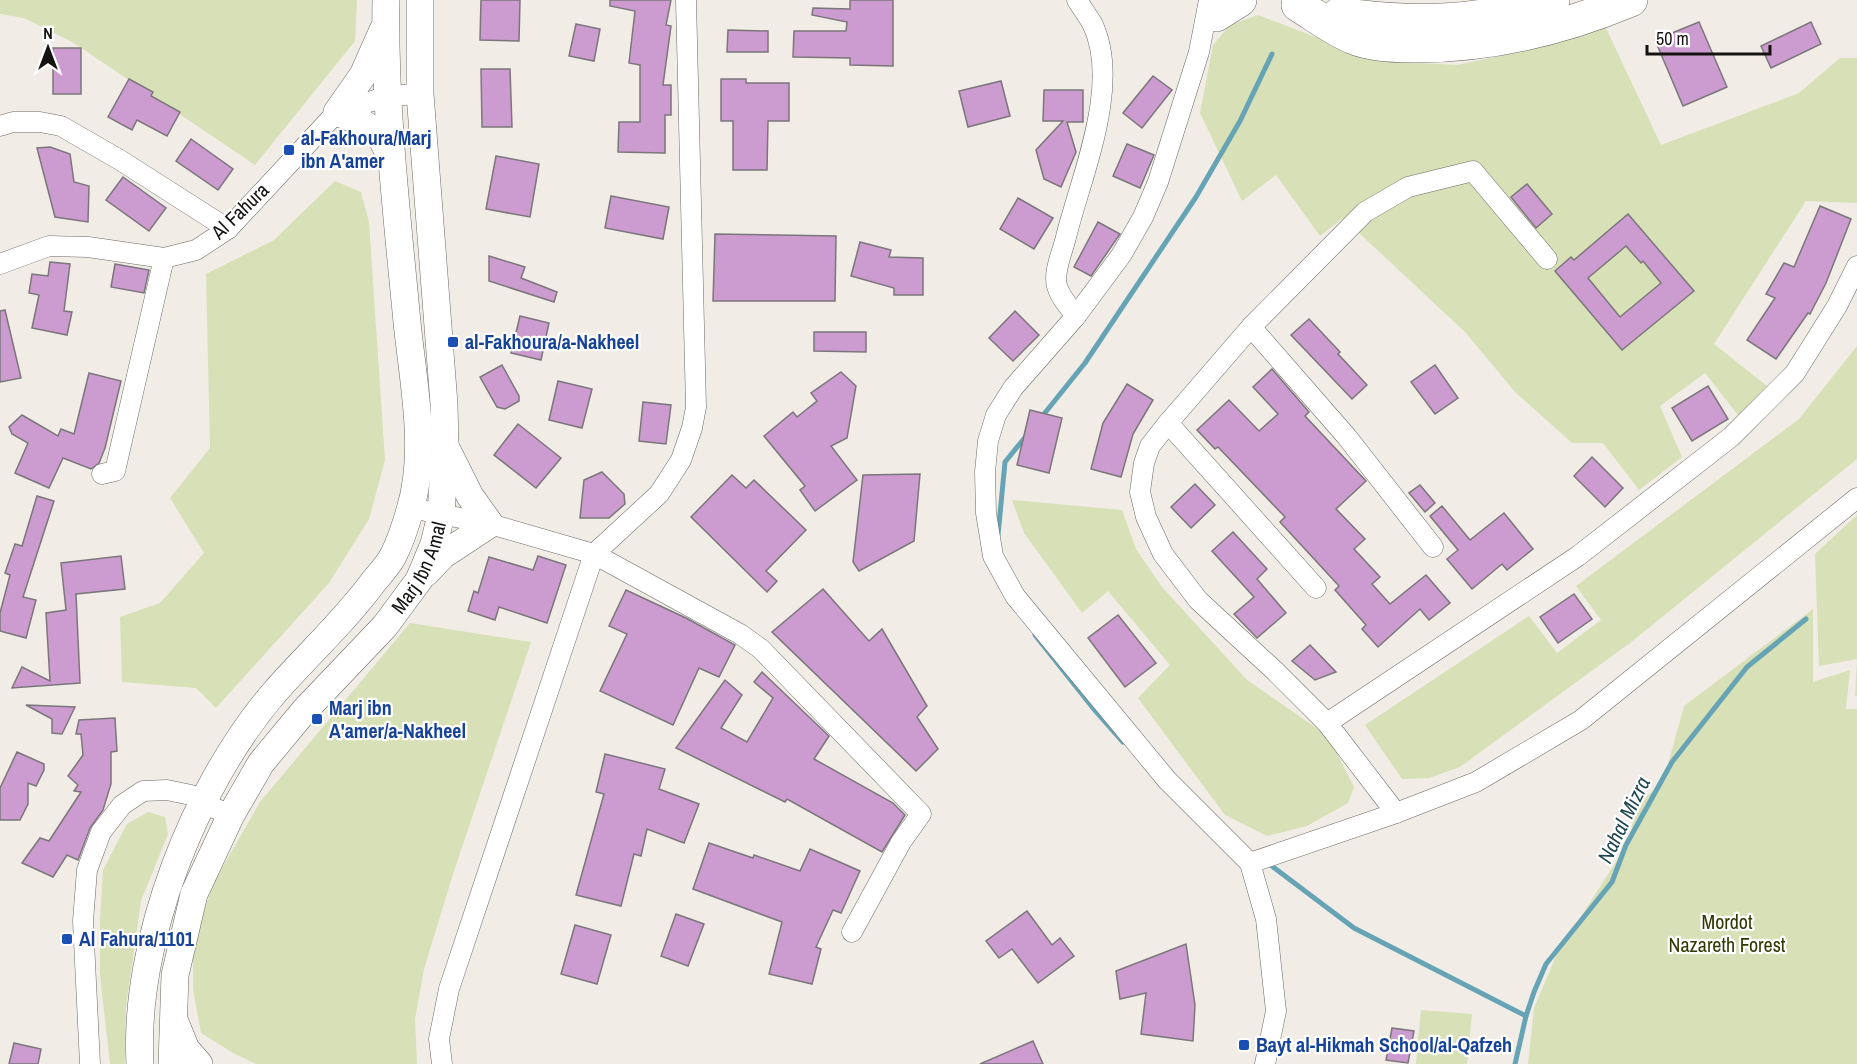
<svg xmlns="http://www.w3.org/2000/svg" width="1857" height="1064" font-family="'Archivo Narrow',sans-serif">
<rect width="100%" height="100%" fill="#f1ede6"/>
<g fill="#d7e0b6">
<polygon points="0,0 357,0 355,41 255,165 74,43 24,18 0,14"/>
<polygon points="1258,15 1378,61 1457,65 1528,50 1604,24 1661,145 1799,93 1840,58 1857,58 1857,203 1806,201 1714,344 1767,386 1738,415 1705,373 1660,406 1682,457 1639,490 1603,443 1572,443 1515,392 1465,332 1343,218 1320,236 1276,175 1242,201 1200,113 1213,45 1230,25"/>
<polygon points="335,181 361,192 369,222 385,460 369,519 329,583 216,708 196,688 122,682 120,617 160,603 204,553 170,498 210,448 206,274 274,240"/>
<polygon points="1857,346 1857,459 1630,643 1460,767 1429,778 1402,779 1365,725 1529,616 1557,653 1601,620 1576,586 1799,419"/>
<polygon points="1012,500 1122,510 1136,549 1162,587 1247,680 1328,736 1354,787 1348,803 1307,826 1267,836 1225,815 1138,698 1170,665 1108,591 1082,613 1024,533"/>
<polygon points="1857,515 1857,696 1855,696 1857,659 1819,666 1815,554"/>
<polygon points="1813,609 1813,682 1850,670 1846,709 1857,709 1857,1064 1528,1064 1534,1008 1556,956 1631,838 1634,807 1654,790 1668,764 1684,706"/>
<polygon points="410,623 531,642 454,871 424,969 415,1019 417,1064 256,1064 233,1053 201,1033 193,989 193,945 213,884 260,802"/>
<polygon points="148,812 165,817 168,834 141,901 126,1006 125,1064 110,1064 100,975 100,920 103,870 127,824"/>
<polygon points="1421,1010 1472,1014 1467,1064 1416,1064"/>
</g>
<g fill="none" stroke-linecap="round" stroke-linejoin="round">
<g stroke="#66a4b5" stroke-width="5">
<polyline points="1040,419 1085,363 1196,197 1240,121 1272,54"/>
<polyline points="998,535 1005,462 1027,435"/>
<polyline points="1035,635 1093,708 1123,742"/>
<polyline points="1268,863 1354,928 1526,1016"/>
<polyline points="1515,1064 1526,1016 1534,992 1546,964 1612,882 1626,845 1672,762 1747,667 1806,619"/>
</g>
</g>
<g fill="#cc9bcf" stroke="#7b767b" stroke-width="1.5" fill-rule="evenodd">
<polygon points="481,0 520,0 519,41 480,40"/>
<polygon points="610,0 671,0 666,25 671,26 663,85 671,85 671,115 665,115 665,153 618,152 619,122 640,122 640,65 629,63 635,11 610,6"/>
<polygon points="850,0 893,0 893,66 850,65 850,58 793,57 794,31 846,31 847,22 812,15 813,8 850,9"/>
<polygon points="1699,22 1727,87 1683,106 1655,40"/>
<polygon points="1811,22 1821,44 1771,68 1761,46"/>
<polygon points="576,24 600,29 594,61 569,56"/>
<polygon points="728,30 768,31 768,52 727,52"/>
<rect x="53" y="48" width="28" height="46"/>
<polygon points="481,69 510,69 512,127 482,127"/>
<polygon points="1153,76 1172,90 1142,128 1123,113"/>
<polygon points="129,79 153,92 151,96 180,112 167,136 137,120 132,130 108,117"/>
<polygon points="721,79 746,79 746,83 789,83 789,121 768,121 767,170 733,170 733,121 721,121"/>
<polygon points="1001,81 1010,116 968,127 959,91"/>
<polygon points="1044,90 1083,90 1083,122 1067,122 1076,152 1061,187 1044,179 1036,150 1063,121 1043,121"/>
<polygon points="191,139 233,169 218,190 176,161"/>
<polygon points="1127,144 1154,155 1140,188 1113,176"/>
<polygon points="50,147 70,154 74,182 89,186 88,222 55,217 37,148"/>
<polygon points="496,156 539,164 530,217 486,209"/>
<polygon points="123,177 166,208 149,231 106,200"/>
<polygon points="1527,184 1552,214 1536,228 1511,197"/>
<polygon points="611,196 669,207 663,239 605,228"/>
<polygon points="1018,198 1053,218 1034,249 1000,229"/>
<polygon points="1820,206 1851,219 1826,283 1810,314 1808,313 1776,359 1747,340 1775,298 1766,294 1784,263 1794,267"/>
<path d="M1628 214 1694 291 1622 350 1555 271 1571 257 1574 260ZM1626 246 1641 263 1643 261 1661 283 1620 317 1588 278Z"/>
<polygon points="1098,222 1120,234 1091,276 1074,267"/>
<polygon points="715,234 836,236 835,301 713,301"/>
<polygon points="860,242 891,250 889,257 923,258 923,295 894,295 894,288 851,276"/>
<polygon points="489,256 525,267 521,278 557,292 554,302 489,281"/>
<polygon points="50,262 70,264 64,311 72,312 67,335 32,328 39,295 29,293 32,274 48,276"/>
<polygon points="115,264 149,270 144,293 111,287"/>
<polygon points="5,310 21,378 0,382 0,311"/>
<polygon points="1015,311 1039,335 1013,361 989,338"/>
<polygon points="520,316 549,323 541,360 511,353"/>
<polygon points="1309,319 1340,352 1338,354 1367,385 1352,399 1291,335"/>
<polygon points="814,332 866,332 866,352 814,351"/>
<polygon points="502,365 519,396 519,401 505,409 497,407 480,377"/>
<polygon points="1435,365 1458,398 1435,414 1411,382"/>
<polygon points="1272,369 1309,412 1305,416 1366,481 1336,509 1365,539 1354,549 1380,577 1372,584 1390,604 1426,575 1450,603 1429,620 1420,609 1378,647 1362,629 1366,625 1335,590 1339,586 1280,522 1285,517 1218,447 1215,449 1197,430 1229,400 1259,431 1278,414 1253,387"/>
<polygon points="841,372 856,386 847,438 831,446 857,480 815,511 800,490 805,486 764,436 793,412 797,417 817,401 811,393"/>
<polygon points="89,373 121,381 105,448 99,463 91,469 63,458 49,488 15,473 28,443 12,434 9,427 22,415 58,436 61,429 74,434"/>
<polygon points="558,381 592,389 582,428 549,420"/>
<polygon points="1127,384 1153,400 1133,434 1121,477 1091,469 1103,423"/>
<polygon points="1708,386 1728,419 1692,441 1672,408"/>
<polygon points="643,402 671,405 666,444 639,441"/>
<polygon points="1030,410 1062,418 1049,473 1017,465"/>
<polygon points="518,424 561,458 536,488 494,455"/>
<polygon points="1592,457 1623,488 1605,507 1574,476"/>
<polygon points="602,472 624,494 625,504 609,518 580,518 584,480"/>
<polygon points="920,474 914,541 859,571 853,562 863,475"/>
<polygon points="732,475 746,488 754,480 806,530 766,571 777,581 767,592 691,517"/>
<polygon points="1195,484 1215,505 1191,528 1171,507"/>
<polygon points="1420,485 1435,503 1425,512 1409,493"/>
<polygon points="37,496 54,501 23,597 36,600 26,638 0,631 0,613 10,575 5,573 15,544 22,546"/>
<polygon points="1442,506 1470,540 1504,513 1533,549 1507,570 1502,564 1472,589 1447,559 1458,550 1430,516"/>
<polygon points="1233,532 1267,569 1257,579 1286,613 1257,638 1234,614 1254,597 1212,551"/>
<polygon points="121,556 125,589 76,594 80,683 12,688 22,667 50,681 46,613 66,610 61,563"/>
<polygon points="538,556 566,565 547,623 499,607 495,620 468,611 474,591 478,593 489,557 533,570"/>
<polygon points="823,589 869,641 882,629 927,706 917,717 938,749 916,771 772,632"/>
<polygon points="626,590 686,618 735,645 719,677 699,668 673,725 600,691 627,634 609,626"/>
<polygon points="1574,594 1592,619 1558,643 1540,617"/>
<polygon points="1118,615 1156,663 1125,687 1088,638"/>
<polygon points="1310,645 1336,672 1315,680 1292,661"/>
<polygon points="762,672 829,736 814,759 893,803 905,815 882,852 787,799 785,802 676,748 725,680 742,695 721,728 747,742 773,698 754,682"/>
<polygon points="26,705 75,707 62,734 52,733 52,719"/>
<polygon points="115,718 117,751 111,752 111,784 103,810 90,828 78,860 67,855 53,877 22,863 40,838 49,841 81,792 74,791 78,785 68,776 83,755 81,734 76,734 79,720"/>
<polygon points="17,752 44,764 44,770 36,786 28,783 28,804 20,820 0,820 0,788"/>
<polygon points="605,754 665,769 659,789 699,804 684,843 647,829 641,856 634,854 621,906 576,895 604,794 596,792"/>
<polygon points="709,843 753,858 754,855 800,871 810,849 860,871 841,913 833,910 816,947 821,949 812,984 769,974 782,922 693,889"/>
<polygon points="1027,911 1052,945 1060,938 1074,956 1038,983 1012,949 999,958 986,941"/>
<polygon points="676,914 704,924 688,966 661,956"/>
<polygon points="575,925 611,935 597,984 561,974"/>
<polygon points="1186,944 1195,1005 1193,1041 1141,1034 1146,993 1120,999 1116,971"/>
<polygon points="1392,1028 1414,1031 1408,1063 1386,1060"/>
<polygon points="1033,1041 1043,1064 980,1064"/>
<polygon points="14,1043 41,1049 38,1064 9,1064"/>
</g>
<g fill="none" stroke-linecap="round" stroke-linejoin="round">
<g stroke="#6d6a64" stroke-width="21">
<g id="street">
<polyline points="1209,0 1199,52 1158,182 1143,217 1122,254 1076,316 1013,388 996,415 988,441 985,472 986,513 993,556 1015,596 1167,780 1250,863 1266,919 1276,1011 1265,1064"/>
<polyline points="0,126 13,122 40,122 61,126 120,160 228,229"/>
<polyline points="0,264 49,246 88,247 164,258 196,250 228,229 337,112 388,96 420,94"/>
<path d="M1076 316C1069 307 1060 297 1057 286 1053 271 1063 251 1066 237 1081 176 1122 84 1092 23 1087 15 1082 8 1077 0"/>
<polyline points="1251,327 1347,437 1433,547"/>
<polyline points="1168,423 1316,588"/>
<polyline points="102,474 115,471 164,258"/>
<polyline points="411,508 490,524 594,554 740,634 761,649 921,814 901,842 852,932"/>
<polyline points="1327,723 1578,556 1731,437 1795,373 1837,306 1857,266"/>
<polyline points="1396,813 1327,723 1275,671 1198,600 1163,554 1146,517 1140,492 1144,463 1150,446 1168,423 1251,327 1365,212 1408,187 1473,171 1547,259"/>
<polyline points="1250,863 1396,813 1476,782 1581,720 1857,498"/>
<polyline points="90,1064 83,921 87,870 101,832 122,805 143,791 167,790 191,795 202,803 231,815"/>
<polyline points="442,1064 439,1039 449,989 594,554 659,494 681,460 692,428 696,407 686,0"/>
</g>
</g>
<g stroke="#6d6a64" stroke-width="28">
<g id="secondary">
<polyline points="383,30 363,75 337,112 361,122 380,135 391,158"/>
<polyline points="426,573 443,555 490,524 470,496 446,448"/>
<polyline points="175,1022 186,1049 199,1064"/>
<path d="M140 1064C133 941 195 785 274 693 307 655 344 622 374 581 381 573 390 563 394 554 401 540 406 524 410 510 428 451 413 382 407 322 397 215 384 107 386 0"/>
<path id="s1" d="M172 1064 175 975 194 894 231 815 261 763 305 710 385 626 419 580 434 544 441 515 445 446 444 404 420 94V0"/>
</g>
</g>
<g stroke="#6d6a64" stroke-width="34">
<g id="highway">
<path d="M1298 5C1316 16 1334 30 1354 38 1371 45 1394 46 1412 46 1487 47 1561 29 1631 0"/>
<path d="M1339 14C1416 25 1478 23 1553 0"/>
<polyline points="1216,15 1240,0"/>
</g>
</g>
<use href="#street" stroke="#fff" stroke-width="20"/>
<use href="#secondary" stroke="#fff" stroke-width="27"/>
<use href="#highway" stroke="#fff" stroke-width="33"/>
</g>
<g fill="#1a4fb4" stroke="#fff" stroke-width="2">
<rect x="283" y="144" width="12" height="12" rx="3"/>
<rect x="447" y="336" width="12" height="12" rx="3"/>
<rect x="311" y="713" width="12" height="12" rx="3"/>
<rect x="61" y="933" width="12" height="12" rx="3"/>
<rect x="1238" y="1039" width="12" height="12" rx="3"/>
</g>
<g text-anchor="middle" stroke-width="4.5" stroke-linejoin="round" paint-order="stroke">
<g font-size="20" font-weight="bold" fill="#164399" stroke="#fff" text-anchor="start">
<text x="301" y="145">al-Fakhoura/Marj<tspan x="301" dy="23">ibn A'amer</tspan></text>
<text x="465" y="349">al-Fakhoura/a-Nakheel</text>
<text x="329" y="715">Marj ibn<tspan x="329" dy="23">A'amer/a-Nakheel</tspan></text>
<text x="79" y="946">Al Fahura/1101</text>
<text x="1256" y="1052">Bayt al-Hikmah School/al-Qafzeh</text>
</g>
<g font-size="20" fill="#151311" stroke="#fff">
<text transform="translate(240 211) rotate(-44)" y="7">Al Fahura</text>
<text dy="7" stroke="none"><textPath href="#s1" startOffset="573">Marj Ibn Amal</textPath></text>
</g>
<g font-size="20" fill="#313801" stroke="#fff">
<text x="1727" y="929">Mordot<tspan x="1727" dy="23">Nazareth Forest</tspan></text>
</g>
<g font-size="21" font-style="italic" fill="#1e4651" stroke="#fff">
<text transform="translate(1624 820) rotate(-64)" y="7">Nahal Mizra</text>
</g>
</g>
<g transform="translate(48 48)" stroke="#ffffff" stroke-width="4.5" paint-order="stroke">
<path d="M0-4.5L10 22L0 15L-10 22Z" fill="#151311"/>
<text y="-9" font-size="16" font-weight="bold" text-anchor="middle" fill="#151311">N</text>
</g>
<path d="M1647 45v9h123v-9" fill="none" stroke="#151311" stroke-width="3"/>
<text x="1656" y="45" font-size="18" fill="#151311" stroke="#ffffff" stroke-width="4.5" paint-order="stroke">50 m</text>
</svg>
